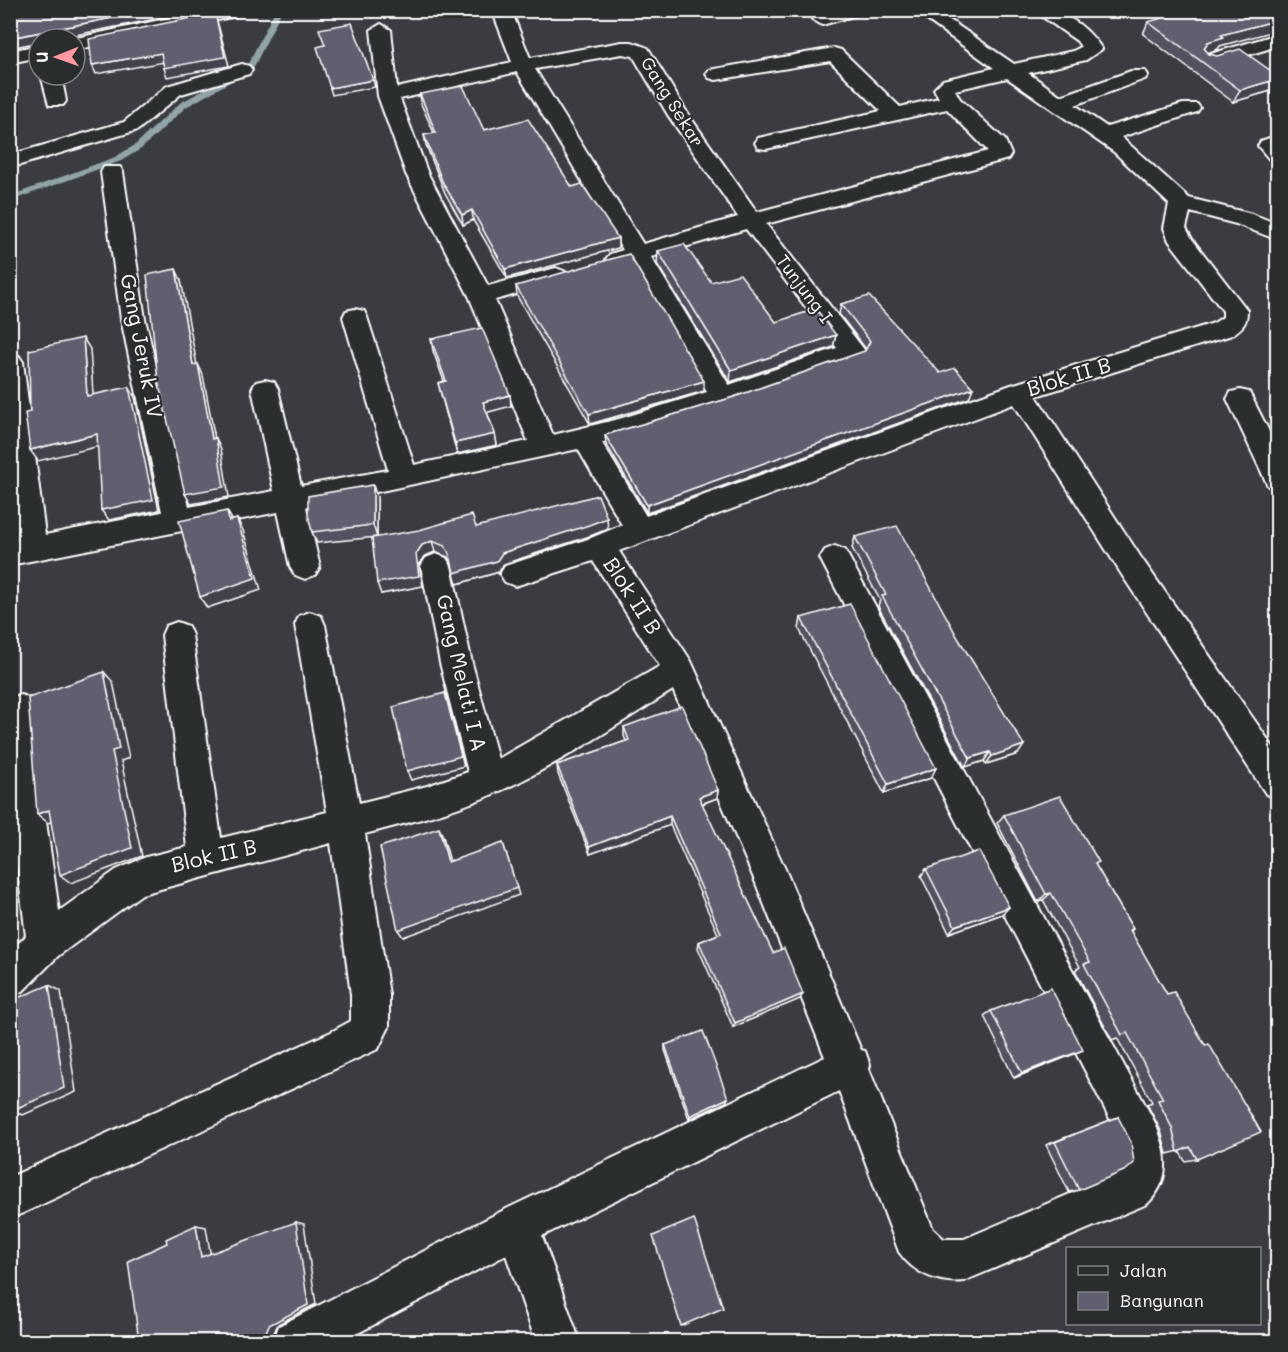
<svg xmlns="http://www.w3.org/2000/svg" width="1288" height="1352" font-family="Mali,sans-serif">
<rect width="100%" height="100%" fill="#3a3c42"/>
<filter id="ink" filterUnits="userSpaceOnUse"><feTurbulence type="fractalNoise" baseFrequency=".0167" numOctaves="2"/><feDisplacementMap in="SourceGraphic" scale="12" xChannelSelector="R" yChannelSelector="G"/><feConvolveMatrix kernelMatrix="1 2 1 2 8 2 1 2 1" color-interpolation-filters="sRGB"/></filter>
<g filter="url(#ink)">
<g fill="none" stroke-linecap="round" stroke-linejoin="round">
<polygon fill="#92a4a7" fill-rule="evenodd" points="275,10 282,10 253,69 186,107 141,149 121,161 10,201 10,196 115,157 135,145 180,103 247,66"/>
<g stroke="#fff" stroke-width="4">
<g id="minor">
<polygon points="207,10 245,10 236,16 75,50 75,39 72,39"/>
<path d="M492 10H511L530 58 622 42H632L648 48 688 114 757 212 988 151 947 109 766 149 758 148 755 143 758 138 881 111 830 61 716 80 709 78 706 74 709 70 834 48 841 50 900 107 939 98 934 89 943 80 994 68 913 10H935L1014 64 1073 51 1081 47 1077 41 1033 10C1064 10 1084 23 1102 49L1086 60 1028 73 1061 96 1131 71H1145L1148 75 1145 79 1075 105 1107 127 1183 104H1197L1200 108 1197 112 1121 137 1189 198 1252 214 1278 224V240L1236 224 1190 212 1186 228 1192 239 1247 310C1247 324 1243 327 1232 335L1036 396 1142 559 1278 754V798L1266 794 1122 575 1014 404 619 551 691 661 785 869 861 1050 865 1051 870 1065 869 1069 933 1229 944 1239H964L1117 1174 1126 1166 1123 1144 820 558 825 550 835 546 845 550 1154 1121C1167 1151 1173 1179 1147 1204L964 1281C939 1284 913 1273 899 1252L839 1091 542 1236 580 1342H536L506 1255 341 1342H273L279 1326 502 1211 825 1057 755 881 673 690C616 725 560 764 500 791 457 811 410 822 365 834L389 995V1027L378 1049 10 1219V1177L331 1032 351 1021V995L331 843 142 894 58 956 23 991 10 996V951L26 936 11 815 10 699 21 695 32 699 37 709 45 815 59 911 116 870 146 857 187 847 162 635 166 626 177 622 188 626 192 635 221 838 327 812 295 625 299 616 310 612 321 616 325 625 359 803 427 786 468 772 440 663 421 566 426 558 436 554 446 558 451 566 472 663 498 759 660 666 593 561 515 586 505 582 500 574 505 566 591 538 622 525 578 449 306 507 320 567 315 575 305 579 295 575 290 567 278 512 10 565V542L16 541 10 485V353L19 356 23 362 45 535 162 512 121 319 101 172 104 167H120L123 172 145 319 189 507 274 491 252 389 256 382 265 380 274 382 278 389 301 486 388 470 343 317 346 311 355 309 364 311 367 317 414 465 528 441 469 296 406 174 378 96 371 30 381 24 391 30 397 88 512 62ZM622 54 633 56 668 115 738 217 643 244 535 69ZM517 72 623 250 610 254 606 259 610 264 618 267 630 263 707 392 619 419 553 435 495 300 564 281 568 276 564 271 556 268 488 286 428 174 400 99ZM1007 78 1114 152 1169 204 1164 228 1169 241 1223 311V317L1214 323 1011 385 646 516 602 443 732 404 862 358 866 352 766 224 1008 159 1011 154 1005 140 960 99 955 90ZM746 229 837 348 729 385 651 257Z"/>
<polygon points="831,10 862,10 860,14 822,25 812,19 815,15"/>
<polygon points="1278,34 1278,46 1211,66 1204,64 1201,60 1204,56"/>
<polygon points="39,45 39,57 10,63 10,51"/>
<polygon points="242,64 249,66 252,70 249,74 181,94 138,130 10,168 10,155 124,122 167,86"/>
<polygon points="41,75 61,75 66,101 63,105 49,105"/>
<polygon points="1278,135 1278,161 1270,160 1258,146 1261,141"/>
<polygon points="1240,390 1249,392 1278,449 1278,489 1268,486 1227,399 1231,392"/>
</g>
</g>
<use href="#minor" fill="#2a2d2e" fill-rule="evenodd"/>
</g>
<g fill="#525160" stroke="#fff" stroke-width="1.5">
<polygon points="1148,22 1220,46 1218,49 1208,53 1209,54 1278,76 1278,84 1274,90 1233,102 1143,34"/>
<polygon points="420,94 484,130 572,187 618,238 618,248 507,278 473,220 463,225 445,193 426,145 424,135 434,133 421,104"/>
<polygon points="658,251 776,322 836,335 833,347 730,382 657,264"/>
<polygon points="516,286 704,391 590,424 517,296"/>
<polygon points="841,304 940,373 969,398 647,513 606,444 605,435 734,397 865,351 866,349 839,314"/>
<polygon points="431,339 510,395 511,406 487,412 495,434 497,445 457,454 438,383 444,381 433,351"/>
<polygon points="377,497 377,537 317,543 312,532"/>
<polygon points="476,527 608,529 590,536 504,564 499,572 457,584 452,564 448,557 435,552 425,556 419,565 423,586 381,594 372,538"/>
<polygon points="855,537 1018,754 986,764 984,761 965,767 878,606 880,600 852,548"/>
<polygon points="801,618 931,778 884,793 799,629"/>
<polygon points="624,727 718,790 717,798 702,804 773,953 800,999 733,1027 698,948 699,942 718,934 670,825 590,854 558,774 557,765 626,741 624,736"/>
<polygon points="1004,815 1096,866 1133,929 1131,931 1197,1159 1185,1161 1179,1151 1167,1154 1161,1131 1147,1104 1152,1102 1117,1038 1112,1040 1075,970 1080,967 1043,900 1038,902 997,823"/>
<polygon points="926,869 1009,907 1002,914 949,933 921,876"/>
<polygon points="991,1011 1074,1054 1014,1078 984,1016"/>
<polygon points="665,1045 726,1102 689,1119 665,1050"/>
<polygon points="1118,1117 1079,1190 1069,1192 1046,1145"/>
</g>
<g fill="#42424e" stroke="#fff" stroke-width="1.5">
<polygon points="153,10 201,10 55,39 39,39 39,42 10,48 10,38"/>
<polygon points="215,13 229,66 167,77 164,68"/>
<polygon points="1278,20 1278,30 1220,46 1218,49 1202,55 1204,48 1208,42 1221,35"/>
<polygon points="161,53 165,62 96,74 92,65"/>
<polygon points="1278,79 1278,84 1274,90 1233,102 1240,90"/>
<polygon points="373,80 375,87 332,95 330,88"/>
<polygon points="472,210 473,220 463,225 462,215"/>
<polygon points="618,238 618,248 507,278 505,269"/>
<polygon points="176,269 181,280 199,376 193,365"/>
<polygon points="836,335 833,347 730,382 731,370"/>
<polygon points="83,338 90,349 94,407 87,396"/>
<polygon points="198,364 203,375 217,450 212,439"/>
<polygon points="704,381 704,391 590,424 589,414"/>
<polygon points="129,387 135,397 159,510 109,520 101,510"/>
<polygon points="973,388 969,398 647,513 647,505"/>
<polygon points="510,395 511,406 485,413 483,402"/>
<polygon points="97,434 104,445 38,461 30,450"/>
<polygon points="495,434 497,445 457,454 455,443"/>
<polygon points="216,438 221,449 229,497 191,504 185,494"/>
<polygon points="373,485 377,497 377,537 373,525"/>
<polygon points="227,511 234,523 229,521"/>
<polygon points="607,518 608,529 590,536 504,564 499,572 457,584 454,573 502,553"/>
<polygon points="237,519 243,530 261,590 207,608 200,597"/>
<polygon points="432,541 435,552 425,556 419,565 423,586 381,594 377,583 416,554 422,545"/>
<polygon points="104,672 113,682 129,758 121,761 142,856 71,883 60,875 112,751"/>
<polygon points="445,693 464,766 411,780 407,771"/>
<polygon points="1024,745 1018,754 986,764 992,756"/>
<polygon points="990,752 984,761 965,767 970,758"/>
<polygon points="936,768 931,778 884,793 888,784"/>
<polygon points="718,790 717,798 698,805 699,797"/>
<polygon points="10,808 11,837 10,837"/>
<polygon points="49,810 60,818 48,823 37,814"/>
<polygon points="670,816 670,825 590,854 589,847"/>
<polygon points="439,828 443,836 452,869 448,862"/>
<polygon points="503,843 519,895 403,937 398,930"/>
<polygon points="10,890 16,930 16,942 10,948"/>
<polygon points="1051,893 1043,900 1038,902 1046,894"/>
<polygon points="1009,907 1002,914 949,933 955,926"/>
<polygon points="49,985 61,991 76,1092 23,1115 10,1111"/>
<polygon points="803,994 800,999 733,1027 735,1023"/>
<polygon points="1083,1050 1074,1054 1014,1078 1022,1073"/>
<polygon points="728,1098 726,1102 689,1119 690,1116"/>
<polygon points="296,1222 304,1224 316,1304 278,1324 272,1337 262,1341 257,1341"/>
<polygon points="196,1225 206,1227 211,1258 201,1257"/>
</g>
<g fill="#5f5e70" stroke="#fff" stroke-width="1.5">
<polygon points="10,10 153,10 10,38"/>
<polygon points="1189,10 1278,10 1278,20 1221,35 1224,37 1208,42 1204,48 1209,54 1217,56 1240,49 1278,76 1278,79 1240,90 1148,22"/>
<polygon points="215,13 225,57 164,68 161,53 92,65 89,39"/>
<polygon points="352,23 373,80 330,88 317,47 325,45 319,29"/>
<polygon points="463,86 484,130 528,119 572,187 582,184 618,238 505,269 472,210 462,215 443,183 424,135 436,133 420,94"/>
<polygon points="684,244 711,282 740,274 776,322 816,309 836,335 731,370 658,251"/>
<polygon points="629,254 704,381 589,414 516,286"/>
<polygon points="176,269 193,365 198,364 212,439 216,438 224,487 185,494 158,381 147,275"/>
<polygon points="869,296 940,373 955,368 973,388 647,505 605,435 734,397 865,351 870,341 841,304"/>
<polygon points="482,328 510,395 483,402 495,434 455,443 438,383 446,381 431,339"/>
<polygon points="83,338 87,396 129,387 153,500 101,510 97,434 30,450 25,413 30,412 29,350"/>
<polygon points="373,485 373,525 312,532 308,515 308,496"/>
<polygon points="598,495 607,518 589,525 502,553 497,561 454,573 450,555 445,546 432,541 422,545 416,554 419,576 377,583 372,538 419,530 472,515 476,527"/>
<polygon points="227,511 229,521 237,519 255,578 200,597 179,521"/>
<polygon points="897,526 958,638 1024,745 992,756 990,752 970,758 882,596 886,595 855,537"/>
<polygon points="850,604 936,768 888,784 801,618"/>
<polygon points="104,672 119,749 112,751 132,848 60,875 49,810 37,814 28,698"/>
<polygon points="445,693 461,756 407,771 393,707"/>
<polygon points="682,706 718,790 699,797 773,953 784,948 803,994 735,1023 699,942 721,933 670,816 589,847 557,765 629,740 624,727"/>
<polygon points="1060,796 1099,862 1095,864 1133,929 1130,930 1167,994 1174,992 1205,1045 1209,1044 1261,1132 1197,1159 1190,1147 1178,1152 1172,1128 1158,1100 1163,1099 1127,1033 1122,1035 1084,964 1090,962 1051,893 1046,894 1004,815"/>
<polygon points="439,828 448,862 503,843 517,888 398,930 380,847"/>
<polygon points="979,851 1009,907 955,926 926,869"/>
<polygon points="49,985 64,1088 10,1111 10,1001"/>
<polygon points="1051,988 1083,1050 1022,1073 991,1011"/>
<polygon points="703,1031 728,1098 690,1116 665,1045"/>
<polygon points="1118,1117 1131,1142 1134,1163 1126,1170 1079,1190 1055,1142"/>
<polygon points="694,1219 723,1308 681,1326 653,1236"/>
<polygon points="296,1222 308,1305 269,1325 263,1339 257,1341 139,1341 128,1261 167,1243 166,1239 196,1225 201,1257"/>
</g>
</g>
<g text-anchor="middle" stroke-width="4.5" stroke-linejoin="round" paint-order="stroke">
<g font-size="18" fill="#fff" stroke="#2a2d2e">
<text transform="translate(672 102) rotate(58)" y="6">Gang Sekar</text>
<text transform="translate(804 289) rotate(53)" y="6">Tunjung I</text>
</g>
<g font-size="21" fill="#fff" stroke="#2a2d2e">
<text transform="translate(141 346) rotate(79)" y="7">Gang Jeruk IV</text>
<text transform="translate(1069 377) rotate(-17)" y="7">Blok II B</text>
<text transform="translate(632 596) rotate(57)" y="7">Blok II B</text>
<text transform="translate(461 673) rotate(77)" y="7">Gang Melati I A</text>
<text transform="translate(214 856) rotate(-13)" y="7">Blok II B</text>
</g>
</g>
<rect width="1288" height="1352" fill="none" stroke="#2a2d2e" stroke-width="36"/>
<rect x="18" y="18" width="1252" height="1316" fill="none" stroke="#fff" stroke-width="2" filter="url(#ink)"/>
<rect x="1066" y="1247" width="195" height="78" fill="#2a2d2e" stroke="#7f8182" stroke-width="1.5"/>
<rect x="1078" y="1266" width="30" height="9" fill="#2a2d2e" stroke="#7f8182" stroke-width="1.5"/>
<text x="1120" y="1277" font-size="18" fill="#ffffff">Jalan</text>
<rect x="1078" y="1292" width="30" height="18" fill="#5f5e70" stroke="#7f8182" stroke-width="1.5"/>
<text x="1120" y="1307" font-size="18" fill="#ffffff">Bangunan</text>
<g transform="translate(57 57) rotate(269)"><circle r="28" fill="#2a2d2e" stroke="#7f8182" stroke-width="1.5"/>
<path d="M0-4.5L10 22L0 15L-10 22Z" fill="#ff9aa2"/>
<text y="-9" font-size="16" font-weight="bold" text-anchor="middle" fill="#ffffff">U</text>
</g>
</svg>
